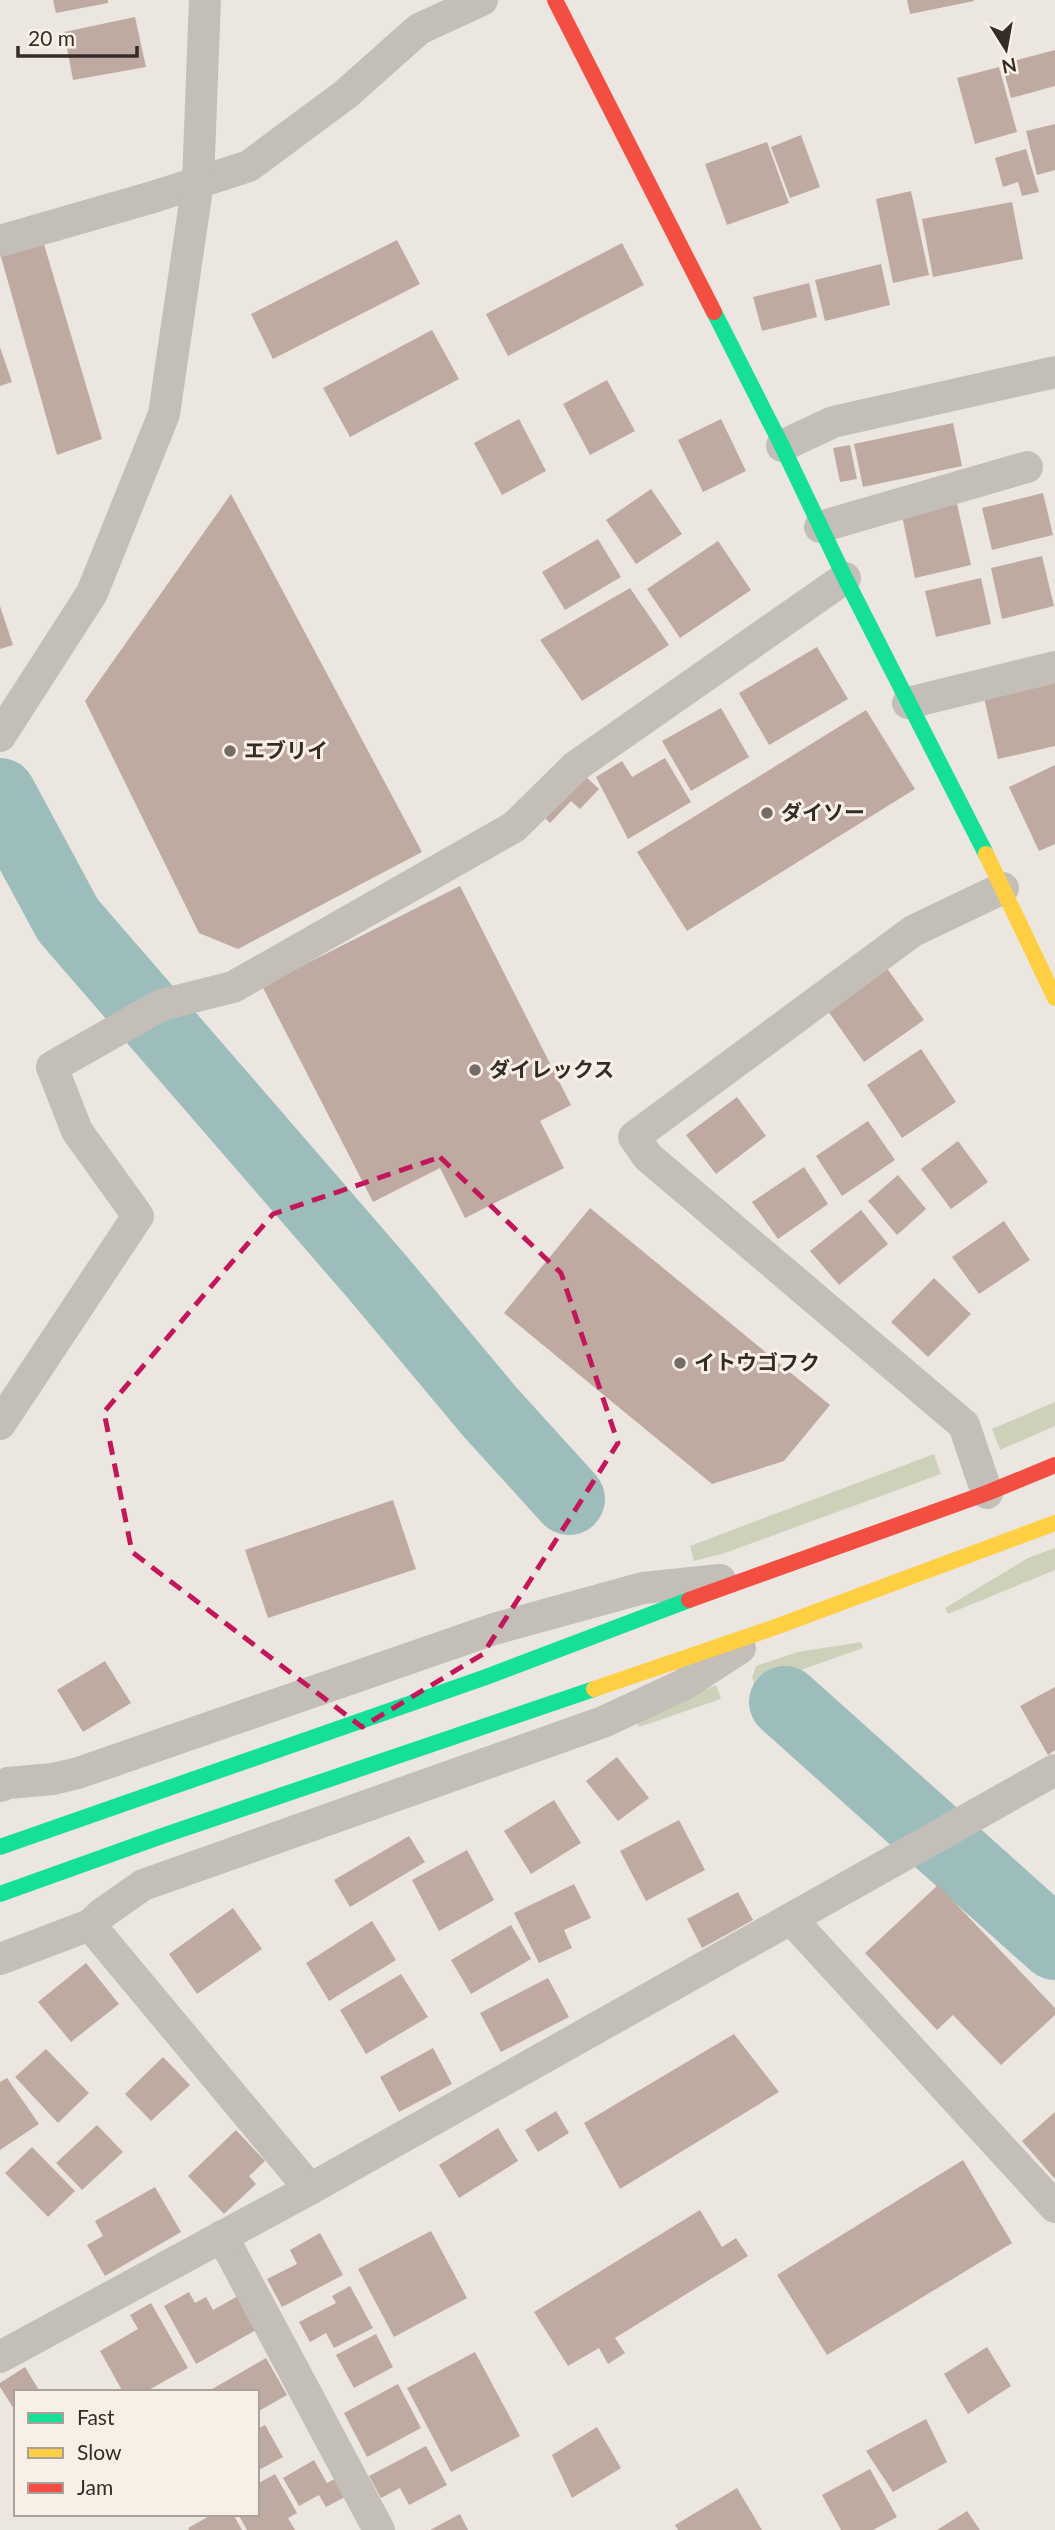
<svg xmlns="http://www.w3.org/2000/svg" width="1055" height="2530" font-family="Lato,'Noto Sans JP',sans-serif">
<rect width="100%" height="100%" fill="#ece6e0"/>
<g fill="#ced1ba">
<polygon points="1055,1402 1055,1426 1000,1450 992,1429"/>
<polygon points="934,1454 941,1474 722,1554 694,1561 690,1546"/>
<polygon points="1055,1548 1055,1570 948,1614 945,1608 1028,1558"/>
<polygon points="861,1642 863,1648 756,1686 752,1678 756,1666 798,1652"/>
<polygon points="716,1685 721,1699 639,1727 636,1720"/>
</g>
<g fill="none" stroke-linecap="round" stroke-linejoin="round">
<g stroke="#9dbdbc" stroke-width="72">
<polyline points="0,794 68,920 378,1278 490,1412 569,1499"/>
<polyline points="785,1702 1055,1944"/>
</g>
</g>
<g fill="#bfaaa2">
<polygon points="53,0 108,0 108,3 56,13"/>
<polygon points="907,0 974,0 974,1 910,14"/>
<polygon points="135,17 146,67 73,80 64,32"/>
<polygon points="1055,50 1055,86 1011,98 1002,64"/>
<polygon points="999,67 1017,132 975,144 957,78"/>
<polygon points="1055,124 1055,170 1037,175 1026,131"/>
<polygon points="801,135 820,187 790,198 771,147"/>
<polygon points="767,142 789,203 727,225 705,164"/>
<polygon points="1026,149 1039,192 1022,196 1018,182 1003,187 995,158"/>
<polygon points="911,191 929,275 893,283 876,199"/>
<polygon points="1012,202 1023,259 933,277 922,219"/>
<polygon points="397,240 420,284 273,359 251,314"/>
<polygon points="43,241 102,439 57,455 1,257"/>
<polygon points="622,243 644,285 508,356 486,314"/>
<polygon points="881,264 890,305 825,321 815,280"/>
<polygon points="809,283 817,317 762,331 753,297"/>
<polygon points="432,330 459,379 350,437 323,388"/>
<polygon points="0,347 12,382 0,386"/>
<polygon points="607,380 635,431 590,455 563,404"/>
<polygon points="519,419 546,471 502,495 474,443"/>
<polygon points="721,419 746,471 703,492 678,440"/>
<polygon points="953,423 962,466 863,487 854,444"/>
<polygon points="850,445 857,479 840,482 833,448"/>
<polygon points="651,489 682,534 636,564 606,520"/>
<polygon points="1043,493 1053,535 992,550 982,508"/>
<polygon points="231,494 422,852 238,949 199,933 85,701"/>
<polygon points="957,504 971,565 915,578 902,516"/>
<polygon points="598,539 621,577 565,610 542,572"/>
<polygon points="718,541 751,590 680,638 647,589"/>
<polygon points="1042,556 1054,606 1002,619 991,568"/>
<polygon points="981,578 991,624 936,637 925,591"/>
<polygon points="630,588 669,645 582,701 540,640"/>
<polygon points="0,606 13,645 0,649"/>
<polygon points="817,647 848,699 769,745 739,693"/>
<polygon points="1055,682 1055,746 998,759 984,698"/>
<polygon points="721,708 749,757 691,791 662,741"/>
<polygon points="866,710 915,789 687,931 637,852"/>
<polygon points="665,758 691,802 628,839 596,777 622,761 632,777"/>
<polygon points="1055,765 1055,844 1039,851 1009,787"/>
<polygon points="582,773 599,789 580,809 571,801 550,823 542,815"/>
<polygon points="460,886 571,1105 540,1121 564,1168 465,1218 440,1168 373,1202 262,986"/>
<polygon points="886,967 924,1020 864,1062 828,1011"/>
<polygon points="921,1049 956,1102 902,1138 867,1085"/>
<polygon points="737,1097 766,1136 716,1174 686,1135"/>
<polygon points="868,1121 895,1160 842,1196 816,1156"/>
<polygon points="958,1141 988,1182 951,1209 921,1169"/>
<polygon points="804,1167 828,1204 778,1239 752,1202"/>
<polygon points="898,1175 926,1209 897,1235 868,1201"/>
<polygon points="590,1208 830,1405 784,1461 712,1484 504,1313"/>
<polygon points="861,1210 888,1244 839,1285 810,1251"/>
<polygon points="1004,1221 1030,1260 979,1294 952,1257"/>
<polygon points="934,1278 971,1314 928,1357 891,1322"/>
<polygon points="393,1500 416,1569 268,1618 245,1550"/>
<polygon points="105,1661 131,1703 83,1732 57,1690"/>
<polygon points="1055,1687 1055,1750 1048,1755 1020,1706"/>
<polygon points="617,1757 649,1798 618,1821 586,1781"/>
<polygon points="554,1800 581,1843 531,1874 504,1831"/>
<polygon points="679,1820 705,1870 646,1901 620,1851"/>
<polygon points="409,1836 425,1862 350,1907 334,1880"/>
<polygon points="467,1850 494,1900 439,1931 412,1880"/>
<polygon points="574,1884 591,1918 564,1930 572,1948 539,1963 514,1913"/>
<polygon points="938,1885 1055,2008 1055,2015 1001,2065 953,2015 937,2030 865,1953"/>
<polygon points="738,1892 753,1920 702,1948 687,1919"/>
<polygon points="233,1908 262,1949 197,1994 169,1954"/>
<polygon points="372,1921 396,1960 329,2001 306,1963"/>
<polygon points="511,1925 531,1959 471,1994 451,1960"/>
<polygon points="86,1963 119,2004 71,2042 38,2002"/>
<polygon points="401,1974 428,2017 366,2054 340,2010"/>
<polygon points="548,1978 569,2017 501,2052 480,2013"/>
<polygon points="734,2034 779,2092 620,2189 584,2123"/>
<polygon points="433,2048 452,2084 399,2112 380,2077"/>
<polygon points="46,2049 89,2093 58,2123 15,2077"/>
<polygon points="163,2057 190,2085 151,2121 125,2094"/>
<polygon points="7,2078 39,2124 0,2150 0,2082"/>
<polygon points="556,2111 569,2133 538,2152 525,2130"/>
<polygon points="1055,2112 1055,2179 1022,2141"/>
<polygon points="97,2125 123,2152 82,2190 56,2163"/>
<polygon points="498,2128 518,2161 459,2198 439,2165"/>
<polygon points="236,2130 265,2161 249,2176 256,2184 224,2214 188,2176"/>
<polygon points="32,2147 75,2191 48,2217 5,2173"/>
<polygon points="963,2160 1012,2243 827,2355 777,2275"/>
<polygon points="155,2187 181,2232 105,2276 87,2245 103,2236 95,2221"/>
<polygon points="700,2210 722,2247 736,2238 748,2256 615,2338 625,2353 608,2364 599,2348 568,2366 534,2312"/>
<polygon points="431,2231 467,2298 394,2337 358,2269"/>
<polygon points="320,2233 343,2275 282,2307 267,2279 297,2264 290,2250"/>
<polygon points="350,2286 373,2328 334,2348 326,2333 310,2342 299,2322 336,2303 332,2296"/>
<polygon points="189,2292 195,2303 206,2297 213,2310 238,2296 256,2330 196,2364 164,2306"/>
<polygon points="151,2303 188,2368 145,2392 123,2392 100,2351 138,2329 130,2315"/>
<polygon points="376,2334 393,2367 354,2388 336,2355"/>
<polygon points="987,2347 1011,2386 968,2414 944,2374"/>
<polygon points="475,2352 520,2436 451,2472 407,2388"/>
<polygon points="266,2358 287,2395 257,2412 257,2392 207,2392"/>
<polygon points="25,2367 40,2392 16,2392 16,2412 0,2387 0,2383"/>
<polygon points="398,2384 421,2428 367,2457 344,2413"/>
<polygon points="926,2419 947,2462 893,2492 866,2451"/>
<polygon points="265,2425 283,2457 257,2471 257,2429"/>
<polygon points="597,2427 621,2468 572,2498 552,2455"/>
<polygon points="426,2446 447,2485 409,2505 400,2488 381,2498 369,2476"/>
<polygon points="314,2460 327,2483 337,2478 347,2496 326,2507 319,2495 299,2506 283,2478"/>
<polygon points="870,2469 897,2517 873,2530 841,2530 822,2495"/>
<polygon points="275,2474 297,2513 288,2518 295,2530 247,2530 238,2514 257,2514 257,2498 260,2496 257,2484"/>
<polygon points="737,2488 762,2530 678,2530 675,2525"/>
<polygon points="967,2511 980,2530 937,2530"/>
<polygon points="213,2514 233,2514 242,2530 189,2530 188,2528"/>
<polygon points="460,2514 468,2530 430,2530"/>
</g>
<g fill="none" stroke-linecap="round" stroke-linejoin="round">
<g stroke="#c4beb9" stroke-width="32">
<polyline points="0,241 153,197 249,166 346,94 419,29 482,0"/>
<polyline points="782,446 833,422 1055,372"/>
<polyline points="820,527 1027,467"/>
<polyline points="908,703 1055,667"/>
<polyline points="0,736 92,593 164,414 198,182 205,0"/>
<polyline points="0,1424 138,1216 77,1131 52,1067 161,1005 233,987 514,827 576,766 845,578"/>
<polyline points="987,1493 964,1425 648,1157 634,1137 913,931 1003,888"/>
<polyline points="0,1786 8,1783 53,1779 78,1773 494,1629 643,1588 720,1580"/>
<polyline points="791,1919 1055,2207"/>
<polyline points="90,1925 310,2189"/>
<polyline points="0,1959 90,1925 103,1913 143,1885 603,1722 683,1685 740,1648"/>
<polyline points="222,2236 379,2530"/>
<polyline points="0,2357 310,2189 1055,1770"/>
</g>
<g stroke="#16e098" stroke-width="16">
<polyline points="714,312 782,446 845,578 986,854"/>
<polyline points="0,1847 486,1677 689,1600"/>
<polyline points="0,1894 162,1836 594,1689"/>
</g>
<g stroke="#ffcf43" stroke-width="16">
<polyline points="986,854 1055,998"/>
<polyline points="594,1689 770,1629 1055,1523"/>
</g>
<g stroke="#f24e42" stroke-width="16">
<polyline points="555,0 714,312"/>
<polyline points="689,1600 987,1493 1055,1465"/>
</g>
</g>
<path fill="none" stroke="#c2185b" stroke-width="5" stroke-dasharray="14 9" stroke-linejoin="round" d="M440 1157 561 1273 618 1443 483 1654 362 1727 132 1552 104 1412 273 1214Z"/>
<g fill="#756c68" stroke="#f8f0e7" stroke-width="2.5">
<circle cx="230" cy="751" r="7"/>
<circle cx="767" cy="813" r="7"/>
<circle cx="475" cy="1070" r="7"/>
<circle cx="680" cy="1363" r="7"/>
</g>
<g text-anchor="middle" stroke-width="6" stroke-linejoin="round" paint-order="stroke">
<g font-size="21" font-weight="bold" fill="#352b27" stroke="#f8f0e7" text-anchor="start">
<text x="244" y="758">エブリイ</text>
<text x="781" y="820">ダイソー</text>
<text x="489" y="1077">ダイレックス</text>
<text x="694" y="1370">イトウゴフク</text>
</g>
</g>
<rect x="14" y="2390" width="245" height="126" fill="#f8f0e7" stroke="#aaa19a" stroke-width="2"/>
<rect x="28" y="2413" width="35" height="10" fill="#16e098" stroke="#aaa19a" stroke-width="2"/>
<text x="77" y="2425" font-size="21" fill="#352b27">Fast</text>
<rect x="28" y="2448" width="35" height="10" fill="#ffcf43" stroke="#aaa19a" stroke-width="2"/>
<text x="77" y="2460" font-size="21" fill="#352b27">Slow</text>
<rect x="28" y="2483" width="35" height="10" fill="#f24e42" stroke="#aaa19a" stroke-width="2"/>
<text x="77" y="2495" font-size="21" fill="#352b27">Jam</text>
<g transform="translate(1006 49) rotate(169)" stroke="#f8f0e7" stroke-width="5" paint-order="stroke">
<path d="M0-5L12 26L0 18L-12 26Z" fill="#352b27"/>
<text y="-10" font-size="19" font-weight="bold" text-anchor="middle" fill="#352b27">N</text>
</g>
<path d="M18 46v10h119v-10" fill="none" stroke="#352b27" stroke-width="3.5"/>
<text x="28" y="46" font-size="21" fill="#352b27" stroke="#f8f0e7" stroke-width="5" paint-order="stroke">20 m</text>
</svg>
